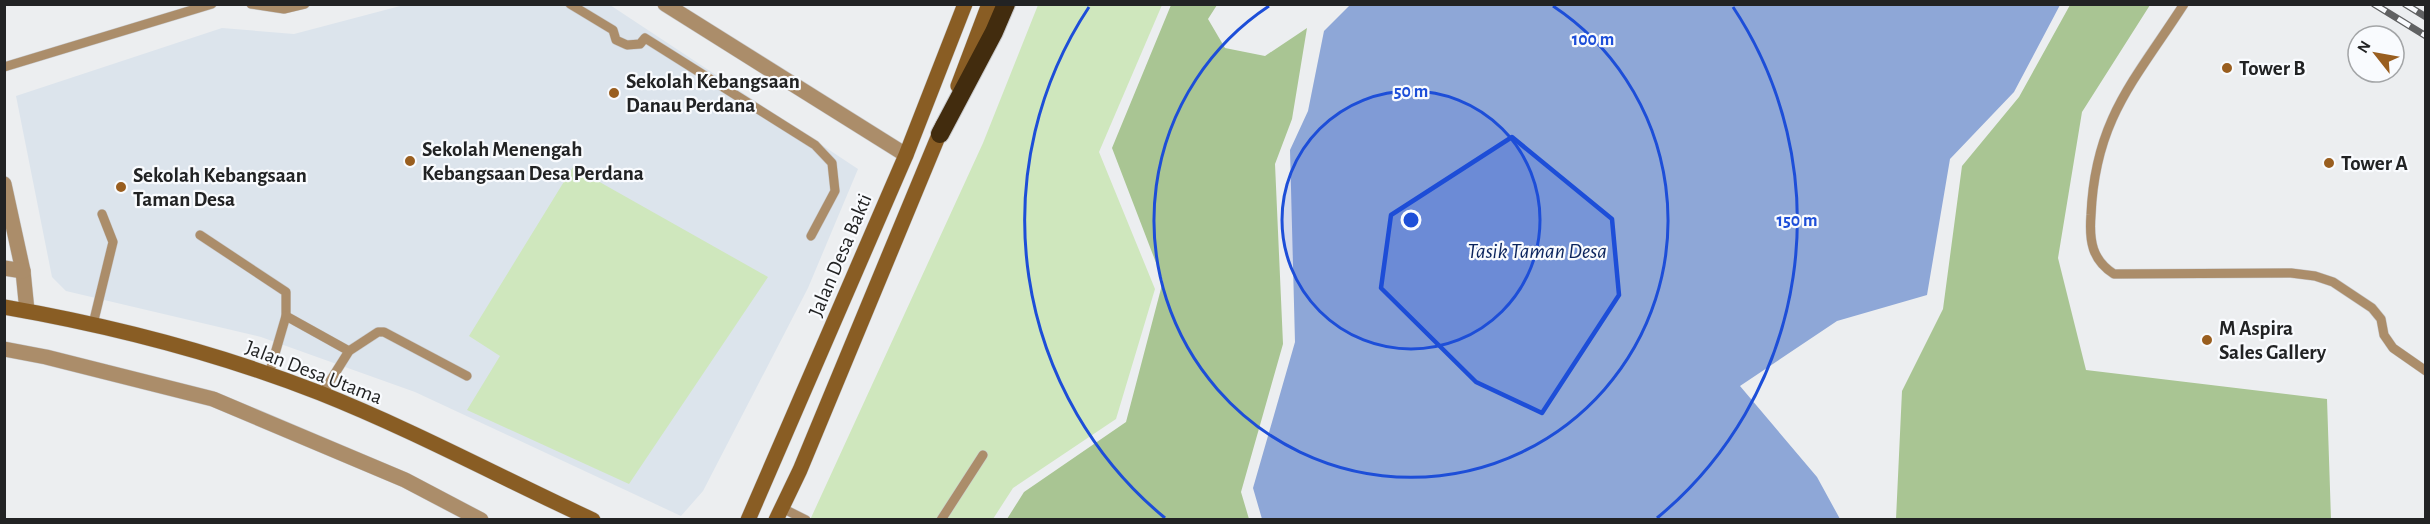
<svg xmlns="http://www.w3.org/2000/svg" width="2430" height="524" font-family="'Alegreya Sans',sans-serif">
<rect width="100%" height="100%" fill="#eceef0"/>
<polygon fill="#dce4ec" points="404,5 610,5 858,169 808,288 703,491 681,516 415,392 261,337 66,291 52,277 16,96 222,28 294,34"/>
<g fill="#cfe7bd">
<polygon points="1038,5 1162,5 1099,152 1155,289 1116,419 1013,488 993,519 810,520 983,143"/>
<polygon points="573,167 768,277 629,484 467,410 500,356 469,336"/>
</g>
<g fill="#a9c593">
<polygon points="1171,5 1217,5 1208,19 1225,48 1265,56 1307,28 1292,119 1275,164 1283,344 1241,492 1249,519 1007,519 1024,492 1126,422 1163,281 1112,148"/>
<polygon points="2070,5 2150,5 2082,112 2058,258 2086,370 2327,399 2331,519 1896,519 1902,391 1943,309 1962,166 2019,97"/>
</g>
<polygon fill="#8ea7d7" points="1350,5 2060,5 2014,92 1950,159 1927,295 1837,321 1740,386 1817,477 1840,519 1262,519 1253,488 1295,342 1290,150 1308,111 1324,31"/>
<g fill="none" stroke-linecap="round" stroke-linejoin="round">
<g stroke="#c8c9cb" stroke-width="10">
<g id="lane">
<polyline points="251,4 284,9 305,4"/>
<polyline points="570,4 613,30 616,40 627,45 640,44 645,38 815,145 832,163 835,191 811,236"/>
<path d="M2184 4C2135 80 2095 119 2091 215 2089 241 2092 260 2114 274L2291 273 2315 276 2333 282 2372 308 2381 319 2384 335 2393 348 2426 371"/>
<polyline points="4,67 212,4"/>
<polyline points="200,235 286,292 286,316 269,374"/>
<polyline points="286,316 349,351"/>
<polyline points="93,324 113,242 102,214"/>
<polyline points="322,394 349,351 378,332 384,332 467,376"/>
<polyline points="782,508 806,520"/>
<polyline points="941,520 983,455"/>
</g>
</g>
<g stroke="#c8c9cb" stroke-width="16">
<g id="street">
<polyline points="665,4 906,155"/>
<polyline points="4,184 23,271 27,311"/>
<polyline points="4,268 23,271"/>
<polyline points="4,349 46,357 213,399 405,480 481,520"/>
</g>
</g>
<g stroke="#c8c9cb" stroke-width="16">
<g id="secondary">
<polyline points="958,86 989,4"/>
<path d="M4 307C113 326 218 353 320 393 413 430 502 478 593 520"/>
<polyline points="748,520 906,155 965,4"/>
<polyline points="776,520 800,470 943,125"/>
</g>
</g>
<g stroke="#c8c9cb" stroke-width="20">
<polyline id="highway" points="940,134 994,32 1006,4"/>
</g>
<use href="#lane" stroke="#ab8d6a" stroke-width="9"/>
<use href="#street" stroke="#ab8d6a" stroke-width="15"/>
<use href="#secondary" stroke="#895d24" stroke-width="15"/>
<use href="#highway" stroke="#422c0e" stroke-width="18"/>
<g stroke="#606162" stroke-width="7">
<g id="rail">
<polyline points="2374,4 2426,36"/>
<polyline points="2405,4 2426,17"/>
</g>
</g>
<use href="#rail" stroke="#f9fbfe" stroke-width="4.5" stroke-dasharray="14" stroke-linecap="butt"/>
</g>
<path fill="#1d4ed8" fill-opacity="0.2" stroke="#1d4ed8" stroke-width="4.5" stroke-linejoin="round" d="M1512 137 1612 219 1619 295 1542 413 1476 382 1381 288 1391 215Z"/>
<circle cx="1411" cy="220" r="129" fill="#1d4ed8" fill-opacity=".12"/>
<g fill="none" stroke="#1d4ed8" stroke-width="3">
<circle cx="1411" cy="220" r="129"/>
<path d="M1553 6A257 257 0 1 1 1269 6"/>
<path d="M1165 518A386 386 0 0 1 1089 7M1733 7A386 386 0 0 1 1657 518"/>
</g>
<g fill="#995e1f" stroke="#f9fbfe" stroke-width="2">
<circle cx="2227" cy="68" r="6"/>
<circle cx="614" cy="93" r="6"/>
<circle cx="410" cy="161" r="6"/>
<circle cx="2329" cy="163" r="6"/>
<circle cx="121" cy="187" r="6"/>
<circle cx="2207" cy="340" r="6"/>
</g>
<g text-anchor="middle" stroke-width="4.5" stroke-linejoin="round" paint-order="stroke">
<g font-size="21" font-weight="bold" fill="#222324" stroke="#f9fbfe" text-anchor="start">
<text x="2239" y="75">Tower B</text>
<text x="626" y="88">Sekolah Kebangsaan<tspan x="626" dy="24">Danau Perdana</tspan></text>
<text x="422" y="156">Sekolah Menengah<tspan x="422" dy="24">Kebangsaan Desa Perdana</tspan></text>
<text x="2341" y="170">Tower A</text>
<text x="133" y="182">Sekolah Kebangsaan<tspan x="133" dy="24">Taman Desa</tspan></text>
<text x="2219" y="335">M Aspira<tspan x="2219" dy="24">Sales Gallery</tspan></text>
</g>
<g font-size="21" fill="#222324" stroke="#f9fbfe">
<text transform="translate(840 255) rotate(-67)" y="7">Jalan Desa Bakti</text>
<text transform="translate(314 372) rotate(21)" y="7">Jalan Desa Utama</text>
</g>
<g font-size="22" font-style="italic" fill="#0b245d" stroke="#f9fbfe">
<text x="1537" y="258">Tasik Taman Desa</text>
</g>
</g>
<circle cx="1411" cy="220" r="9" fill="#1d4ed8" stroke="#f9fbfe" stroke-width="3"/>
<g font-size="18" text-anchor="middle" font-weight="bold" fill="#1d4ed8" stroke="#f9fbfe" stroke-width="4.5" stroke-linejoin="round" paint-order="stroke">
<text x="1593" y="45">100 m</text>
<text x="1411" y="97">50 m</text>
<text x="1797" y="226">150 m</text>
</g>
<rect width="2430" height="524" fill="none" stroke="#222324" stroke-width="12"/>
<g transform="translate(2376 54) rotate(301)"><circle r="28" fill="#f9fbfe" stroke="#a3a5a7" stroke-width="1.5"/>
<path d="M0-4.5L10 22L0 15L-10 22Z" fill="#995e1f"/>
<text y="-9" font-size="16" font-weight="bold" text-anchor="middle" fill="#222324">N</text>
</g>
</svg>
